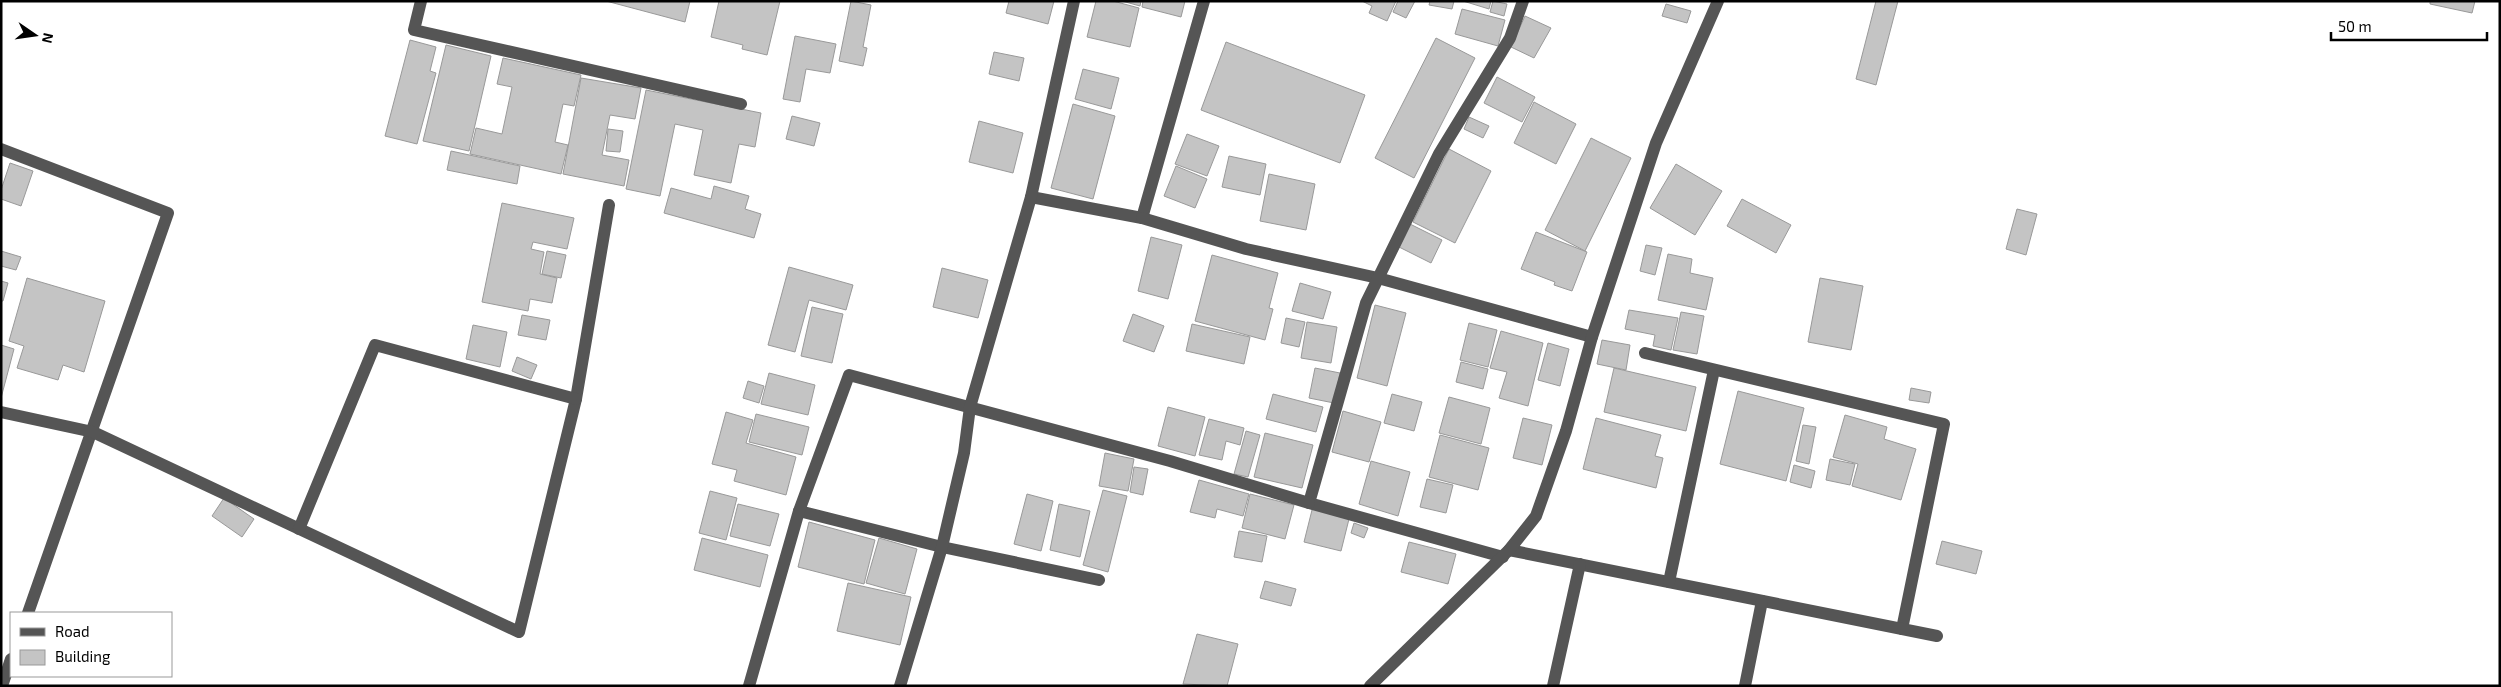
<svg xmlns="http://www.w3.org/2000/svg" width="2501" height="687" font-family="'Exo 2',sans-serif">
<rect width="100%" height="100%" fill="#fff"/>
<g fill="#c4c4c4" stroke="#999">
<polygon points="606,1 690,1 685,22"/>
<polygon points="719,1 780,1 767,55 742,49 743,45 711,37"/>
<polygon points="851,1 871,5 863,47 867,48 863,66 839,61"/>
<polygon points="1009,1 1054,1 1048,24 1006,13"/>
<polygon points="1096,1 1113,1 1139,8 1130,47 1087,37"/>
<polygon points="1122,1 1141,1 1140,6"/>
<polygon points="1143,1 1185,1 1181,17 1142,7"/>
<polygon points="1362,1 1396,1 1387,21 1369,13 1372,6"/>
<polygon points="1398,1 1415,1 1406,18 1393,12"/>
<polygon points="1430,1 1454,1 1452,9 1429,5"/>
<polygon points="1463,1 1491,1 1489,9"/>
<polygon points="1493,1 1507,4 1504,16 1490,12"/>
<polygon points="1876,1 1898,1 1876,85 1856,79"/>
<polygon points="2430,1 2475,1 2472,13 2430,4"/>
<polygon points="1666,4 1691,11 1687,23 1662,16"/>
<polygon points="1462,9 1505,20 1498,46 1455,34"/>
<polygon points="1525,16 1551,28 1534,58 1511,47"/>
<polygon points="795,36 836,44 830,73 806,69 800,102 783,99"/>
<polygon points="1436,38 1475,58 1414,178 1375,158"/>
<polygon points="410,40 436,47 430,71 436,73 417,144 385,136"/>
<polygon points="1226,42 1365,95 1340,163 1201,110"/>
<polygon points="446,45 491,56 469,151 423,141"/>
<polygon points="994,52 1024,58 1019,81 989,74"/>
<polygon points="503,58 581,75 574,106 563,104 555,142 568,145 561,174 470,154 476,128 502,134 512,87 497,84"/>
<polygon points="1083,69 1119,78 1111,109 1075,99"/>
<polygon points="1497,77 1535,97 1522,122 1484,103"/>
<polygon points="581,78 641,88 635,119 610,115 602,155 629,160 624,186 563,174"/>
<polygon points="646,90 761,113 755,147 739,144 731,183 694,175 703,130 675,124 660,196 626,189"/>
<polygon points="1534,102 1576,124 1556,164 1514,143"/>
<polygon points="1073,104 1115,116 1093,199 1051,188"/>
<polygon points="792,116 820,123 814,146 786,139"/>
<polygon points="1469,117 1489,126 1483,138 1464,129"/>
<polygon points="979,121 1023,133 1013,173 969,162"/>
<polygon points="608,129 623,131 620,152 606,151"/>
<polygon points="1187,134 1219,146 1207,176 1175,164"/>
<polygon points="1591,138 1631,158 1585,251 1545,230"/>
<polygon points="1449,149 1491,171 1455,243 1413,222"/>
<polygon points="451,151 520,166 517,184 447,170"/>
<polygon points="1229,156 1266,164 1260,195 1222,187"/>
<polygon points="10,163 33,171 21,206 1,199 1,190"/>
<polygon points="1676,164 1722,191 1695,235 1650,208"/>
<polygon points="1176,166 1207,179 1195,208 1164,196"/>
<polygon points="1269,174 1315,184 1306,230 1260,221"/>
<polygon points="714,186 749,196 745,209 761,214 754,238 664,213 671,188 711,199"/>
<polygon points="1742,199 1791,225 1776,253 1727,226"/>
<polygon points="502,203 574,218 567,249 533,242 531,249 544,252 540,274 557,278 552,303 530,299 528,311 482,302"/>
<polygon points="2017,209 2037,214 2026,255 2006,249"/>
<polygon points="1410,224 1442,240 1431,263 1399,247"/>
<polygon points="1536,232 1587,252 1572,291 1554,285 1555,282 1521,269"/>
<polygon points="1151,237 1182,245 1168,299 1138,291"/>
<polygon points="1646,245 1662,248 1655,275 1640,271"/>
<polygon points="1,251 21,257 16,270 1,266"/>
<polygon points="547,251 566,255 561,278 542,274"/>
<polygon points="1668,254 1692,259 1690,273 1713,278 1706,310 1658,300"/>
<polygon points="1212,255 1278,273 1269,308 1273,309 1265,340 1195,321"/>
<polygon points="789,267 853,285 846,310 809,300 795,352 768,345"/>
<polygon points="942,268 988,280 978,318 933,307"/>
<polygon points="27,278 105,301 84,372 63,365 58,380 17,368 24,346 9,341"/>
<polygon points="1820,278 1863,286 1851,350 1808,342"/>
<polygon points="1,281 8,283 3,301 1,301"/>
<polygon points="1300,283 1331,292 1323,319 1292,311"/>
<polygon points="1375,305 1406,313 1387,386 1357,378"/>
<polygon points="812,307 843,314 832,363 801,356"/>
<polygon points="1629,310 1678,318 1671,350 1653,346 1655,335 1625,329"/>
<polygon points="1681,312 1704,316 1697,354 1673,350"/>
<polygon points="1133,314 1164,326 1154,352 1123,341"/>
<polygon points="522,315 550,320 546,340 518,335"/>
<polygon points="1286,318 1305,322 1299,347 1281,343"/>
<polygon points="1307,322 1337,327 1331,363 1301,358"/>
<polygon points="1469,323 1497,330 1488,367 1460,360"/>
<polygon points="1192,324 1250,337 1244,364 1186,351"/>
<polygon points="473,325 507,332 500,367 466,359"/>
<polygon points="1501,331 1543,343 1528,406 1499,398 1507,372 1490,368"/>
<polygon points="1602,340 1630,345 1626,370 1597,364"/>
<polygon points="1548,343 1569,349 1560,386 1538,380"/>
<polygon points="1,345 14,349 1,398"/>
<polygon points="517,357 537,365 531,379 512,371"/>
<polygon points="1461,362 1488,369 1483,389 1456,382"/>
<polygon points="1315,368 1340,373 1334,403 1309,398"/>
<polygon points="1614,368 1696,387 1686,431 1604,412"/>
<polygon points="769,373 815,385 808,415 761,404"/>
<polygon points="748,381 764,386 759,403 743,398"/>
<polygon points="1911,388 1931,392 1929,403 1909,400"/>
<polygon points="1738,391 1804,408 1786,481 1720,464"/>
<polygon points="1273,394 1323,407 1316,432 1266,419"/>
<polygon points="1392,394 1422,402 1414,431 1384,423"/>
<polygon points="1449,397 1490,408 1481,444 1439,433"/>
<polygon points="1168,407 1205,417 1195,456 1158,446"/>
<polygon points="1343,411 1381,422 1369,462 1332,452"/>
<polygon points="726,412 753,420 746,443 796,457 786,495 734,481 737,470 712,464"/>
<polygon points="756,414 809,427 802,455 749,442"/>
<polygon points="1845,415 1887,427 1884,439 1916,449 1901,500 1852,486 1858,464 1833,457"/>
<polygon points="1523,418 1552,425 1542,465 1513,458"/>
<polygon points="1596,418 1661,435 1655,456 1663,458 1656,488 1583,469"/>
<polygon points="1209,419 1244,428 1240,445 1226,441 1222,460 1199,455"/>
<polygon points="1803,425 1816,427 1809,464 1796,461"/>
<polygon points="1246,431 1260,435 1248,477 1234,474"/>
<polygon points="1265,433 1313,445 1302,488 1254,477"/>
<polygon points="1440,435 1489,448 1478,490 1429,477"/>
<polygon points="1105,453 1134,459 1128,491 1099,486"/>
<polygon points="1830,459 1855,464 1850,485 1826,480"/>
<polygon points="1371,461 1410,472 1398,516 1359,504"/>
<polygon points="1794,465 1815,471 1811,488 1790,482"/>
<polygon points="1134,467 1148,469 1143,495 1130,492"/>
<polygon points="1427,479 1453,485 1446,513 1420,507"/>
<polygon points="1199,480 1249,494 1243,516 1217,509 1215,518 1190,512"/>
<polygon points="1103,490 1127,496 1108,572 1083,565"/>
<polygon points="710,491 737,498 726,540 699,533"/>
<polygon points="1027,494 1053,501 1041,551 1014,544"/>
<polygon points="1250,494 1294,505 1285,539 1242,528"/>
<polygon points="224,498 254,519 242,537 212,516"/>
<polygon points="738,504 779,514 770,546 730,536"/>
<polygon points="1059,504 1090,511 1080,557 1050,550"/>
<polygon points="1313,506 1350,515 1341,551 1304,542"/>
<polygon points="809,522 875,540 864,584 798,567"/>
<polygon points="1354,523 1368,528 1364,538 1351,533"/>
<polygon points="1239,531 1267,536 1262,562 1234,557"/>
<polygon points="702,538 768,555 760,587 694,570"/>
<polygon points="879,538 917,549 905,594 866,583"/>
<polygon points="1942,541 1982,551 1976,574 1936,564"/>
<polygon points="1409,542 1456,554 1448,584 1401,572"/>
<polygon points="1265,581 1296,589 1291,606 1260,598"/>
<polygon points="848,583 911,597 900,645 837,631"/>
<polygon points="1197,634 1238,644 1227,686 1183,684"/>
</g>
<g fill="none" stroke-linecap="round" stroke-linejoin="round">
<g stroke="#555" stroke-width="12">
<polyline points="421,1 414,30 741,104"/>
<polyline points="1,149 168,213 28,613"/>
<polyline points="1031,197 1142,218 1204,1"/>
<polyline points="1142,218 1246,249 1378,278 1592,337"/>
<polyline points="1645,353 1944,424 1902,629"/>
<polyline points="1,412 93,432 519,632 576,399 609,205"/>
<polyline points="799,511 942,547 1099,580"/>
<polyline points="299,529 375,345 576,399"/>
<polyline points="1509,550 1937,636"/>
<polyline points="1503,557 1309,503 1366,303 1439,154 1510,38 1523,1"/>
<polyline points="1669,582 1714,370"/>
<polyline points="2,686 11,659"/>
<polyline points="749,686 799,511 849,375 1170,461 1309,503"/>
<polyline points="900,686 942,547 964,453 970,407 1031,197 1074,1"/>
<polyline points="1370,686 1509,550 1536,516 1566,431 1592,337 1656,143 1718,1"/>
<polyline points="1553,686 1580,564"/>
<polyline points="1745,686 1762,601"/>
</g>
</g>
<rect width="2501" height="687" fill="none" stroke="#000000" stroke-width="5"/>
<rect x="10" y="612" width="162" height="65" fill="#ffffff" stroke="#999999"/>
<rect x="20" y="628" width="25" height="8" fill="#555555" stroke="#999999"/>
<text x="55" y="637" font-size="15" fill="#000000">Road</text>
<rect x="20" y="650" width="25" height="15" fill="#c4c4c4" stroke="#999999"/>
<text x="55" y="662" font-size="15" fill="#000000">Building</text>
<g transform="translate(35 35) rotate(103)" stroke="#ffffff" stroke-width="4" paint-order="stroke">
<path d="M0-4L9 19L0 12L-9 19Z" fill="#000000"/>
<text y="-8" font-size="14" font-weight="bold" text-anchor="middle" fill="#000000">N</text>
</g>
<path d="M2331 32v8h156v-8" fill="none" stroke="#000000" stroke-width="2.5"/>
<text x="2338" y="32" font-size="15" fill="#000000" stroke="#ffffff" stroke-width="4" paint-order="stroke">50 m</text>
</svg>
